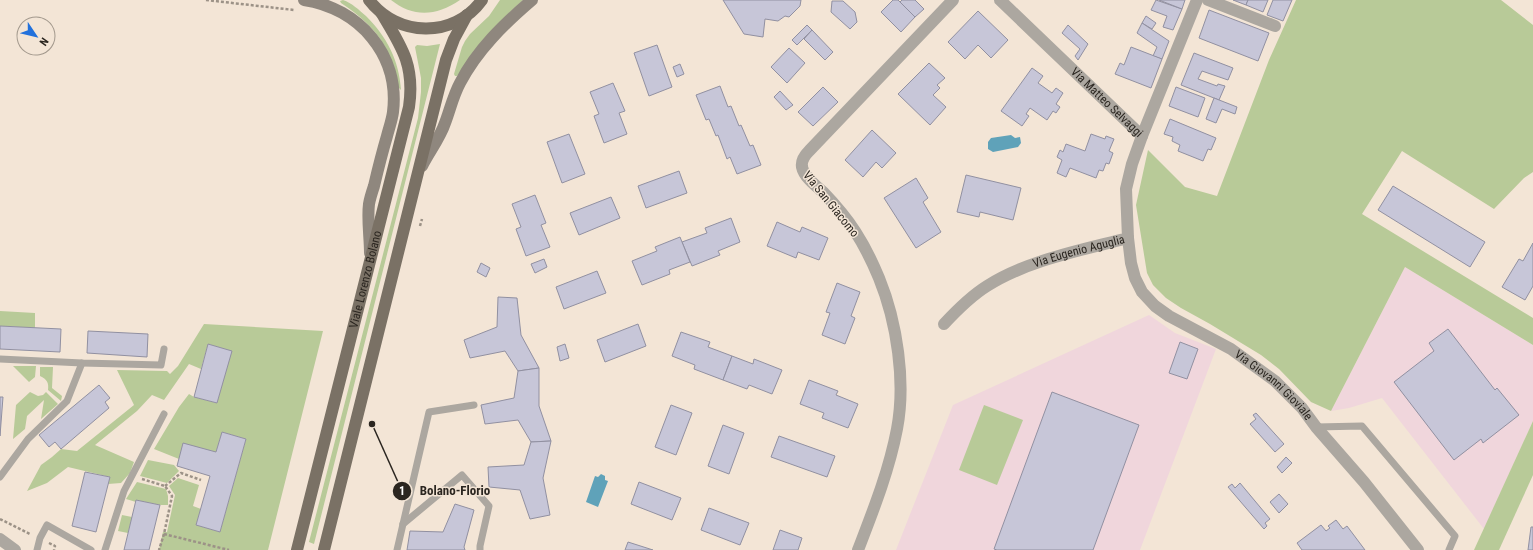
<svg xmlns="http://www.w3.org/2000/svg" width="1533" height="550" font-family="'Roboto Condensed',sans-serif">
<rect width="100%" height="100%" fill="#f3e5d6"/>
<g fill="#f0d6dc">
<polygon points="1405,267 1533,345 1533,421 1484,529 1382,398 1349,408 1331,411"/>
<polygon points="1149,315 1175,333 1216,349 1140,550 896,550 953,405"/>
</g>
<g fill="#b8ca98">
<path d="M343 0C352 3 359 10 366 16 387 37 399 60 401 90L399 88 398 90C394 76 391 60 385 47 375 28 359 15 341 3L340 1Z"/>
<path d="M391 0H460C436 16 414 18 391 0Z"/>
<polygon points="500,0 523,0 509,13 457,76 455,76 454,74 462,47 465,41 470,34 489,16"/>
<polygon points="1296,0 1501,0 1533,25 1533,172 1524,178 1494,209 1402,151 1362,214 1533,318 1533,345 1405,267 1331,411 1311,402 1279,369 1261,355 1210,324 1181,308 1166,298 1153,285 1147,273 1136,205 1148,150 1185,187 1217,196 1269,60"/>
<polygon points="440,44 314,544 309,542 418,118 421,92 421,78 415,47 417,45 427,46"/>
<polygon points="0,311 35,313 35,328 0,326"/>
<polygon points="204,324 323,331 268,550 159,550 163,532 167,532 175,495 169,486 178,478 199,485 193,506 201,509 196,525 220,532 246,439 222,432 216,452 179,459 154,449 179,407 189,394 194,397 217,403 231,351 208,344 201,369 189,364 164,400 152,395 137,411 95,445 134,462 130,473 121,483 108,484 110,477 68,467 47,483 27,491 41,465 52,457 61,449 77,451 134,405 117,370 167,371 170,374 178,366"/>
<polygon points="13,366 36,366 35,377 29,382"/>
<path d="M40 367H53L52 388 62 396 61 401 48 390C49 383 47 379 40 376Z"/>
<polygon points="30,392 38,396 43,395 46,392 58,404 41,419 44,400 27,416 25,429 13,439 16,405"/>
<polygon points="984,405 1023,420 997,485 959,470"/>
<polygon points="1533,421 1533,475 1499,550 1474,550"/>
<polygon points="148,460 174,465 179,471 167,483 140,476"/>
<polygon points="137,482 166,489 168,496 168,505 160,505 136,500 136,502 126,499"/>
<polygon points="122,515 132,517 128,533 118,531"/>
</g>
<g fill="#5fa2b9">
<polygon points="1011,135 1015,138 1020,137 1021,143 1018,147 993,152 988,149 988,142 991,138"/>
<polygon points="601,474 605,476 605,480 608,481 598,507 586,502 595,476 598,477"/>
</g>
<g fill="#c7c6d8" stroke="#9190a1">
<polygon points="723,0 801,0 800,6 789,17 785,16 778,21 765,19 763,37 744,34"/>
<polygon points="893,0 898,0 915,17 901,32 881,12"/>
<polygon points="902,0 915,0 924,9 915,17 900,2"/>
<polygon points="1156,0 1182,9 1173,30 1163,27 1167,16 1151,10"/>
<polygon points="1159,0 1185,0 1182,9"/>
<polygon points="1233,0 1248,0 1246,5"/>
<polygon points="1248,0 1268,0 1263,12 1246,5"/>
<polygon points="1273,0 1292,0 1283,21 1267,15"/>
<polygon points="832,1 843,1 855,12 857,22 850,29 831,12"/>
<polygon points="1209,10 1269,33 1258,61 1199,38"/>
<polygon points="978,11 1008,40 991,58 978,45 965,59 948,42"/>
<polygon points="1146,16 1156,23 1152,29 1142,23"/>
<polygon points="1142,23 1169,41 1162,59 1153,56 1157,47 1137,33"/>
<polygon points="807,25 812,30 797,45 792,40"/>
<polygon points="1068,25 1088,44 1078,60 1075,56 1080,49 1062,33"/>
<polygon points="812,30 833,52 825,60 804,39"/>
<polygon points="657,45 672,87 649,96 634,53"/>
<polygon points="1131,47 1162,59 1151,88 1115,74 1120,63 1124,65"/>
<polygon points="789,48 805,63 787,83 771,67"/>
<polygon points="1194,53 1233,68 1228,80 1202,71 1198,79 1217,86 1218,84 1225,86 1219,100 1181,85"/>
<polygon points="929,63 945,78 937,85 940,88 933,95 946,107 930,125 898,94"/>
<polygon points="680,64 684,74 677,77 673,67"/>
<polygon points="1032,68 1043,76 1038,83 1052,93 1056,88 1063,93 1056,104 1060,107 1056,113 1053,111 1047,120 1030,108 1026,114 1029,116 1022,126 1001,111"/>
<polygon points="613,83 625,111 619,113 627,134 604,143 594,116 599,114 590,92"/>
<polygon points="720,86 728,107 731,106 739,126 741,125 750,146 753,145 761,165 737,174 730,157 727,159 718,135 716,136 709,119 706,120 696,95"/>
<polygon points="823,87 838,102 813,126 798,112"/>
<polygon points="1176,87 1205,98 1198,117 1169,106"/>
<polygon points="780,91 793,105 786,110 774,97"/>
<polygon points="1214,98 1237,107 1235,114 1222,109 1216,123 1206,119"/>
<polygon points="1170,119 1216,138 1211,150 1208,149 1203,161 1178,151 1180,145 1172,141 1173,137 1164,134"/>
<polygon points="872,130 896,153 882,168 876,162 863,177 845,160"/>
<polygon points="569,134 585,174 562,183 547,142"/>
<polygon points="1091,134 1105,139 1106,136 1114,139 1109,151 1113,153 1109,164 1106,163 1103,171 1099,170 1096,178 1070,168 1066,177 1057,173 1062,160 1057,157 1060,150 1063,152 1066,144 1085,151"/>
<polygon points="679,171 687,193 646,208 638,186"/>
<polygon points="966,175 1021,188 1013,220 980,212 979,217 957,212"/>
<polygon points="916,178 928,198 923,202 941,232 916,248 884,198"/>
<polygon points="1393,186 1485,242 1470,267 1378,210"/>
<polygon points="535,195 546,223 541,225 550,247 526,256 516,229 521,227 512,204"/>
<polygon points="611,197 620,218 579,235 570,213"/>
<polygon points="731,218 740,242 718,251 720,255 692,266 682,242 707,233 705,228"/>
<polygon points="777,222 800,232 802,227 828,238 819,260 798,252 796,258 767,246"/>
<polygon points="680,237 690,262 669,270 670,274 642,285 632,261 657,251 655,247"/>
<polygon points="1533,243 1533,286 1525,300 1502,287 1519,259 1523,261"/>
<polygon points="544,259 547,267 535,273 531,264"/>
<polygon points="481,263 490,268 486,277 477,272"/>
<polygon points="597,271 606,293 564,309 556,287"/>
<polygon points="837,283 860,292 851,316 855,318 845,344 822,335 830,313 826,312"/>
<polygon points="498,297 517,298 521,335 539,368 518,371 505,351 470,358 464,340 497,327"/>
<polygon points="638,324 646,346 605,362 597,340"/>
<polygon points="0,326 61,329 60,352 0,349"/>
<polygon points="1448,329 1495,390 1497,388 1519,415 1483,443 1481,439 1454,460 1394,382 1434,351 1429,343"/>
<polygon points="88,331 148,334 147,357 87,353"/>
<polygon points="681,332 710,342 708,347 732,356 723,380 694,369 695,365 672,356"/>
<polygon points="1180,342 1198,349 1187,379 1169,373"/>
<polygon points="208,344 232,351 217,403 194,397"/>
<polygon points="565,344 569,358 560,361 557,347"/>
<polygon points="732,356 753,364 754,359 782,370 772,394 749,385 747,389 723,380"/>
<polygon points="539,368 539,406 551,441 531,442 518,420 485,424 481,405 514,398 518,371"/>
<polygon points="809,380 838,391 836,395 858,404 848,428 822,418 824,413 800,404"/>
<polygon points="99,385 110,398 105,402 109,408 61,449 55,442 49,447 39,435"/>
<polygon points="1052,392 1139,425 1093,550 997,550 994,549"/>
<polygon points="0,397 3,397 0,436"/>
<polygon points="671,405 692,413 676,455 655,447"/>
<polygon points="1256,413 1284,444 1275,452 1250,424 1256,419 1253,415"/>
<polygon points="723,425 744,433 729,474 708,466"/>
<polygon points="222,432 246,439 220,532 196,525 210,476 177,466 183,443 216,452"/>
<polygon points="779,436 835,456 827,477 771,457"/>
<polygon points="551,441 543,478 550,515 530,519 520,490 489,487 488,467 524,465 531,442"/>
<polygon points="1286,457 1292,463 1282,473 1277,467"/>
<polygon points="85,472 110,477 96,532 72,526"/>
<polygon points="639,482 681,498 672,520 631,504"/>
<polygon points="1240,483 1270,519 1265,523 1267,526 1264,529 1228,487 1232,484 1235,488"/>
<polygon points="1279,494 1288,504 1279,513 1270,502"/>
<polygon points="136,500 160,505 149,550 124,550"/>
<polygon points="455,504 474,510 464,547 465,550 407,550 410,531 443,532"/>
<polygon points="709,508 749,523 740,545 701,530"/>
<polygon points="1336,520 1343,529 1347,526 1365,550 1302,550 1297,543 1321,525 1326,531 1330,528 1328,526"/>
<polygon points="1531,527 1533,527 1533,550 1528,550"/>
<polygon points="780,530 802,538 798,550 773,550"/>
<polygon points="628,542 653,550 625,550"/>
</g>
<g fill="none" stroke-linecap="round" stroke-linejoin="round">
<g stroke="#9c9287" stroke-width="2.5" stroke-dasharray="3 2" stroke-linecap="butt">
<polyline points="206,0 294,10"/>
<polyline points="420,226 422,219"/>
<polyline points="142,479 165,486 172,496 164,534 159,550"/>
<polyline points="165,486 181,473 201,480"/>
<polyline points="0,519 30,534"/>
<polyline points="164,534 229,550"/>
<polyline points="49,543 55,546 54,550"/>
</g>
<g stroke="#aca7a0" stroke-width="7">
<polyline points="0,359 82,363 161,365 164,349"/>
<polyline points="1316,427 1362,426 1455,536 1449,550"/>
<polyline points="0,477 28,439 67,401 82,363"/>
<polyline points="403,524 462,475 489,506 480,546 480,550"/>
<polyline points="37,550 40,538 47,525 91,550"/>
<polyline points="105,550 124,491 164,414"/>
<polyline points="397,550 429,412 474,405"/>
</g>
<g stroke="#aca7a0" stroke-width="12">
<path id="s1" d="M1000 0 1142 136 1197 0"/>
<polyline points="1208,0 1275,26"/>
<path id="s2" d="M1128 238 1131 263 1135 278 1142 292 1155 306 1169 316 1231 349 1275 381 1302 408 1316 427 1364 482 1418 550"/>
<path id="s3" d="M944 324C957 310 971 296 987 286 1028 260 1082 250 1128 238L1126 189 1132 164 1142 136"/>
<polyline points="0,539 15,550"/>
<path d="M858 550C873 511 889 471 897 429 906 382 897 322 879 278 864 242 850 220 823 192 816 186 804 177 802 167 801 161 805 155 809 151L953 0"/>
</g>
<g stroke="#8f877e" stroke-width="12">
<path d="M304 0C359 8 400 55 393 112 392 120 389 128 387 136 382 153 378 169 374 186 372 192 370 198 369 204 367 219 370 237 370 253"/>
<path d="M422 166C429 152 440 138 445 123 450 110 453 96 460 83 477 50 504 24 532 0"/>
</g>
<g stroke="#7a7165" stroke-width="12">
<path d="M369 0C397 37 454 39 482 0"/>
<path id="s4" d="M297 550 409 107C415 66 402 47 382 14"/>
<polyline points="324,550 446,60 454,39 467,15"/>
</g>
</g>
<g text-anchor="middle" stroke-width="3" stroke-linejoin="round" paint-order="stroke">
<g font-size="12" fill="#2b2620" stroke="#f3e5d6">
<text dy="4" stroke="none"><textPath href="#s1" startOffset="148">Via Matteo Selvaggi</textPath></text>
<text transform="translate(831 204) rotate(51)" y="4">Via San Giacomo</text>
<text dy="4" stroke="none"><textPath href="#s3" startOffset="156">Via Eugenio Aguglia</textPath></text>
<text dy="4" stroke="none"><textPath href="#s4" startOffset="279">Viale Lorenzo Bolano</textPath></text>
<text dy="4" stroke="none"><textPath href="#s2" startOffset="219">Via Giovanni Gioviale</textPath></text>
</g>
</g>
<path fill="none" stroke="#2b2620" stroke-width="1.5" d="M372 424L402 491"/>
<g fill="#2b2620" stroke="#f3e5d6" stroke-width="1.5">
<circle cx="372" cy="424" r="4"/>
<circle cx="402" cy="491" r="10"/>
</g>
<g font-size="12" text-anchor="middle" font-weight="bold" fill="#fff">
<text x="402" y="495">1</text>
</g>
<g font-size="13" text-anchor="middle" font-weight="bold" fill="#2b2620" stroke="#f3e5d6" stroke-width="3" stroke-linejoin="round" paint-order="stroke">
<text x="455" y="495">Bolano-Florio</text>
</g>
<g transform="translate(36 36) rotate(125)"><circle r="19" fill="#f3e5d6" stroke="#a3998d"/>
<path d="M0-3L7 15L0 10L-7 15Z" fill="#2271dc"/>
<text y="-6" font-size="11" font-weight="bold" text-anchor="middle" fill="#2b2620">N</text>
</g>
</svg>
